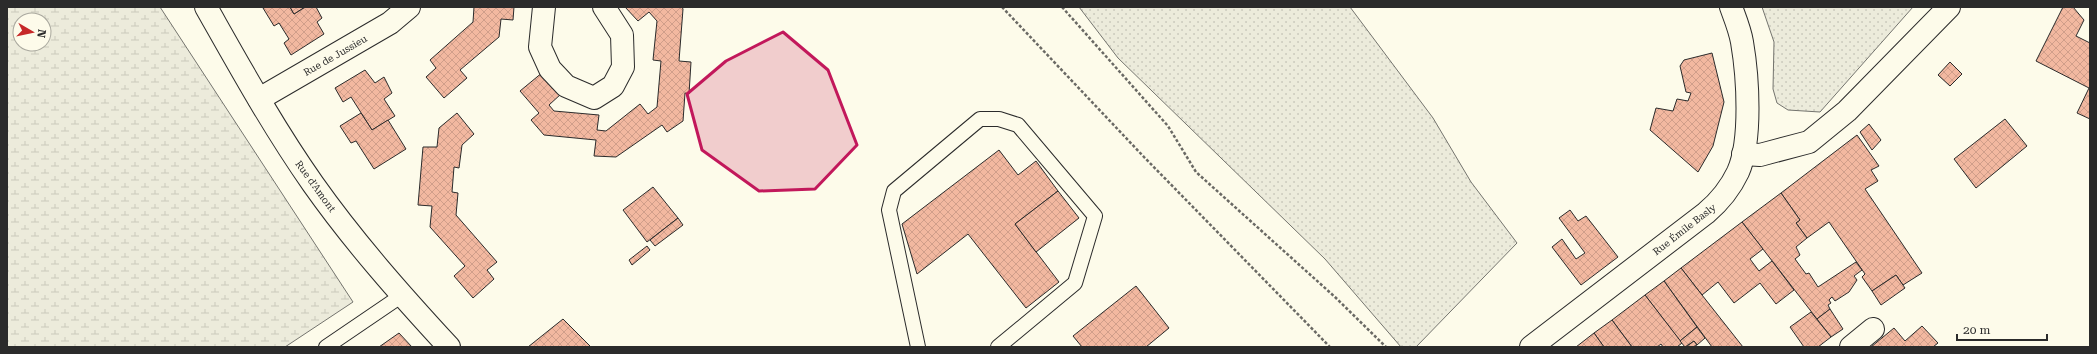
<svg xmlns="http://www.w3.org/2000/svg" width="2097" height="354" font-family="'Roboto Serif',serif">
<defs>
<pattern id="grass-dots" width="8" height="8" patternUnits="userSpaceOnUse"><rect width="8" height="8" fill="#ecebdb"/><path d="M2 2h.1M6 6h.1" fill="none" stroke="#cbcabc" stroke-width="1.8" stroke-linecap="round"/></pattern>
<pattern id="wetland-marsh" width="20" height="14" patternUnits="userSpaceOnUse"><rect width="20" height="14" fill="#ecebdb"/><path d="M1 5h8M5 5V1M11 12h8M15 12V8" fill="none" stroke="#cbcabc"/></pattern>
<pattern id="building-cross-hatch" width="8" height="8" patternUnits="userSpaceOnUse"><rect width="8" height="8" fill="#f2b8a0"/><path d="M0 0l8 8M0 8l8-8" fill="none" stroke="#d09e8a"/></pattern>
</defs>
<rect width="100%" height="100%" fill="#fdfbea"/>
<g fill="url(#grass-dots)" stroke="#74746e">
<polygon points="1079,7 1350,7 1433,118 1471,182 1517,243 1416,347 1401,347 1325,259 1118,58"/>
<polygon points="1762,7 1913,7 1820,112 1788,110 1777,103 1773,89 1774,42"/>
</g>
<path fill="url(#wetland-marsh)" stroke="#74746e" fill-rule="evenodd" d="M7 7H160L353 302 285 347H7ZM20 20H44V44H20Z"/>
<g fill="url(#building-cross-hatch)" stroke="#2b2b2b">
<polygon points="265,7 290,7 294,14 305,7 316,7 322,18 317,22 324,34 291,55 284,43 289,39 279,23 274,26 263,8"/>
<polygon points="290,7 305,7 294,14"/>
<polygon points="474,7 514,7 513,20 501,19 499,37 460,70 467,78 444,98 426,77 436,68 430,60 473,22"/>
<polygon points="625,7 682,7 683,9 679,61 691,62 689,94 685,93 683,121 667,132 662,125 616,157 594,156 596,140 544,135 531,120 539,113 520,91 543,72 561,94 549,105 554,111 599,115 597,130 606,131 640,104 648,114 657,107 661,61 653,60 657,21 649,12 638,21"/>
<polygon points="2063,7 2073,7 2084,20 2076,36 2090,43 2090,119 2077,113 2089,88 2036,61"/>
<polygon points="1712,53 1724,102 1713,146 1698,172 1650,130 1656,108 1673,111 1677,99 1688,101 1691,93 1686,92 1680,66 1684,60"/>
<polygon points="1950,62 1962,74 1950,86 1938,75"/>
<polygon points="365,70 375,83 384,77 392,93 384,99 395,116 372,130 351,97 343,102 335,88"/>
<polygon points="361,113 372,130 388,120 406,149 374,169 356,141 351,143 340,126"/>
<polygon points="457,113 474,134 462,145 459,168 454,167 452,192 458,193 456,215 497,262 487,270 494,279 473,298 454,276 465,266 430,227 432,206 418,205 423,147 437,147 439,128"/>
<polygon points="2005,119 2027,146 1976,188 1954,159"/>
<polygon points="1869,124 1881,140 1872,150 1860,132"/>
<polygon points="1857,135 1879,166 1871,170 1878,181 1865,189 1922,273 1903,285 1896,275 1872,291 1862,277 1865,274 1829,222 1807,238 1796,223 1800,220 1781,193"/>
<polygon points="999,150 1018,175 1036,161 1058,191 1015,224 1059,282 1026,308 968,234 917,274 902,224"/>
<polygon points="653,187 678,218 647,242 623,210"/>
<polygon points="1058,191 1079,218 1036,252 1015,224"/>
<polygon points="1781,193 1800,220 1796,223 1807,238 1796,247 1800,255 1795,259 1806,274 1809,273 1818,287 1856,262 1862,270 1854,276 1857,280 1849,292 1835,301 1832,297 1829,300 1831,303 1828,305 1830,309 1817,319 1742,222"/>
<polygon points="1570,210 1578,221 1586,216 1618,257 1581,285 1552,247 1562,239 1576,259 1585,253 1559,218"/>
<polygon points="678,218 683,225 655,246 650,240"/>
<polygon points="1742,222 1763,249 1750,259 1759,271 1772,261 1794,290 1776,304 1760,283 1734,303 1718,282 1702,295 1681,268"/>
<polygon points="647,246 650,250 632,265 629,260"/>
<polygon points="1681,268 1702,295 1743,347 1712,347 1664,281"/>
<polygon points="1896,275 1905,288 1881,305 1872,291"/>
<polygon points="1664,281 1697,327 1680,341 1645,295"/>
<polygon points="1136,286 1169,328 1146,347 1082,347 1073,336"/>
<polygon points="1645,295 1682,343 1677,347 1663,347 1661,344 1657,347 1632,347 1612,320"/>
<polygon points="1830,309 1843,329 1831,337 1817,319"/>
<polygon points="1811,312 1831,337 1818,347 1804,347 1790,327"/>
<polygon points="563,319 591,347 528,347"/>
<polygon points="1612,320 1632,347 1604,347 1594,333"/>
<polygon points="1922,326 1938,343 1933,347 1871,347 1894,328 1905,341"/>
<polygon points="1697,327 1705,338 1697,345 1694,341 1685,347 1680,341"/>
<polygon points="399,333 412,347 379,347"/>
<polygon points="1594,333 1604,347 1576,347"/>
<polygon points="1694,341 1697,345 1693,347 1686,347"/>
</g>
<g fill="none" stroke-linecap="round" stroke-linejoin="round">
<g stroke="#2b2b2b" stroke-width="16">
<g id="lane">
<polyline points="326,347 401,296"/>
<polyline points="918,347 889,210 894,191 980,119 999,119 1018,125 1095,216 1075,283 998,347"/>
</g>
</g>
<g stroke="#2b2b2b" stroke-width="24">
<g id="street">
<polyline points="544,7 540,47 550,69 566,86 594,98 613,86 623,67 622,35 604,7"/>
<polyline points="259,99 390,23 409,7"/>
<polyline points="1743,154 1760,155 1809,142 1847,111 1949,7"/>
<polyline points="1851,347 1873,329"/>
</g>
</g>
<g stroke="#2b2b2b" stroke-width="24">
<g id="secondary">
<path d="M206 7C240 67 273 127 313 184 354 242 401 295 449 347"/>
<path d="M1531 347 1706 213C1719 202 1730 189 1738 172 1752 140 1748 77 1742 42 1740 30 1735 18 1731 7"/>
</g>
</g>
<g stroke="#6a6964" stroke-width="2.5" stroke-dasharray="3 2" stroke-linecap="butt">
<polyline points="1002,7 1144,157 1330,347"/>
<polyline points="1062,7 1168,126 1196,172 1335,297 1386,347"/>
</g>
<use href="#lane" stroke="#fdfbea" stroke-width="14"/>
<use href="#street" stroke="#fdfbea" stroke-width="22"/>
<use href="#secondary" stroke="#fdfbea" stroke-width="22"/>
</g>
<path fill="#c2185b" fill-opacity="0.2" stroke="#c2185b" stroke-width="3" stroke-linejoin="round" d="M783 32 828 70 857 145 815 189 759 191 702 150 687 94 726 61Z"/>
<g text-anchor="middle" stroke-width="3" stroke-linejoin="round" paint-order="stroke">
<g font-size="10" fill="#2b2b2b" stroke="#fdfbea">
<text transform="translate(335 55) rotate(-30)" y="4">Rue de Jussieu</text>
<text transform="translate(316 186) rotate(54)" y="4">Rue d'Amont</text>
<text transform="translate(1684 229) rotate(-38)" y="4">Rue Émile Basly</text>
</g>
</g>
<rect width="2097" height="354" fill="none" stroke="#2b2b2b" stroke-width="16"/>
<g transform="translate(32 32) rotate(99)"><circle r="19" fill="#fdfbea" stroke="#a9a89e"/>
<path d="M0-3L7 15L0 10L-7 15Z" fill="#c62828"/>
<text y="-6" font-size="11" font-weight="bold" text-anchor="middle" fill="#2b2b2b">N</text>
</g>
<path d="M1957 334v6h90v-6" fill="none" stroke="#2b2b2b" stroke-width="2"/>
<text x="1963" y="334" font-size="12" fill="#2b2b2b" stroke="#fdfbea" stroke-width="3" paint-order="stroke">20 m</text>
</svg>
